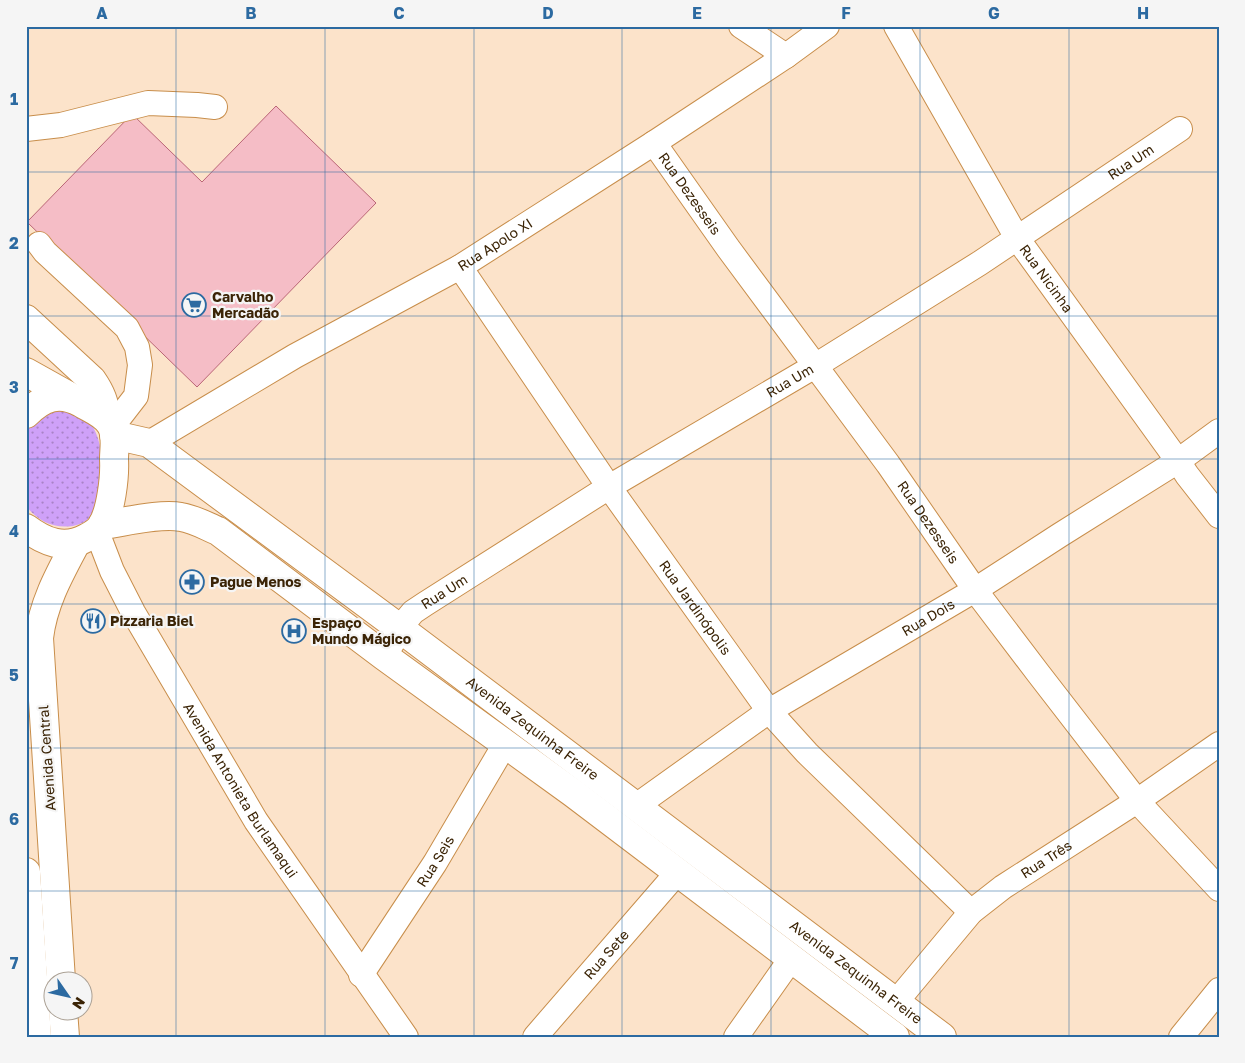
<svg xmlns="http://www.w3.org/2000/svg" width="1245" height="1063" font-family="'Golos Text',sans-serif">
<defs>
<pattern id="grass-dots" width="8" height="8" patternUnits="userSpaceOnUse" patternTransform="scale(1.25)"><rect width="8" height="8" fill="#cfa1f8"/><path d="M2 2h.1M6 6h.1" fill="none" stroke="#a983c7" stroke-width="1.8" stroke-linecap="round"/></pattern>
</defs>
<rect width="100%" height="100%" fill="#fce3ca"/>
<path fill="url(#grass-dots)" d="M58 406C67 411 81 416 89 422 100 432 104 464 103 477 102 487 94 514 87 520 84 523 77 525 73 526 53 529 38 521 26 506V433L33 420Z"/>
<polygon fill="#f5bdc6" stroke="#ba6576" points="276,106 376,203 197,387 27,222 132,114 202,182"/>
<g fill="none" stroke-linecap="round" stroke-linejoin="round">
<g stroke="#c88e4b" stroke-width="26">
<g id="minor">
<polyline points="741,26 786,56"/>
<path id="s1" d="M896 26 1017 238 1178 461 1187 475 1219 516"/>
<polyline points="26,129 61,125 148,103 197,105 215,107"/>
<path id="s2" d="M654 143 728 248 888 464 975 590 1038 673 1137 801 1219 889"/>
<polyline points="39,244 45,252 127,328 137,347 140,365 136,396 112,427"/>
<path id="s3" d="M460 267 609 487 769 711 807 753 971 912"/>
<path id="s4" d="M149 443 295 356 460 267 654 143 786 56 827 26"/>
<path id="s5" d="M97 532 112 571 133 612 256 821 406 1037"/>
<path id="s6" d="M384 656 408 618 413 612 425 604 609 487 815 366 980 263 1180 129"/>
<path id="s7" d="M636 806 769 711 975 590 1060 535 1178 461 1219 431"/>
<path id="s8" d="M361 975 435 863 505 744"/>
<path id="s9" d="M896 1002 971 912 1003 887 1137 801 1219 744"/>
<path id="s10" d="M535 1037 677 873"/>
<polyline points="736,1037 791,959"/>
<polyline points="1181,1037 1219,990"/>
</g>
</g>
<g stroke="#c88e4b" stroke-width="30">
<g id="major">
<path d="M26 319 92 380C101 393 105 403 106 418"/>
<polyline points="26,372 69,396"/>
<path d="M26 414C43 397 59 391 81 403 91 409 105 414 111 425 117 435 114 449 114 459 115 477 111 512 101 527 97 532 92 535 86 538 64 550 45 542 26 528"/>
<path id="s11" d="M114 435 149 443 402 630 942 1037"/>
<path d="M102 525C125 522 160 513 181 517 194 519 206 526 218 531L384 656 573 793 895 1037"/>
<polyline points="26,872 37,1037"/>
<path d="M61 980 39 638C43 603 60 573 76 543"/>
<polyline points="63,1010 65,1037"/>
</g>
</g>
<use href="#minor" stroke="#fff" stroke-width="24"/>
<use href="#major" stroke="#fff" stroke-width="28"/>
</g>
<path fill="none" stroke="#2c6aa1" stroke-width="1" stroke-opacity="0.55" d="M176 26V1037M325 26V1037M474 26V1037M622 26V1037M771 26V1037M920 26V1037M1069 26V1037M26 172H1219M26 316H1219M26 459H1219M26 604H1219M26 748H1219M26 891H1219"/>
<defs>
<g id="supermarket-ring" transform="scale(1.25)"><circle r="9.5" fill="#f5f5f5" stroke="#2c6aa1" stroke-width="1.5"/><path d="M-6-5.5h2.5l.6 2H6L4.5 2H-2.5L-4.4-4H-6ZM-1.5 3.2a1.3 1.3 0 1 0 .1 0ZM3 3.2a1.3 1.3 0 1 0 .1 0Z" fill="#2c6aa1"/></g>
<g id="pharmacy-ring" transform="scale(1.25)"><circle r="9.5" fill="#f5f5f5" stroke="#2c6aa1" stroke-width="1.5"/><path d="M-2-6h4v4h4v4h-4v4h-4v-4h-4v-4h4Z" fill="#2c6aa1"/></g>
<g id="restaurant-ring" transform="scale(1.25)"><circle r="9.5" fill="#f5f5f5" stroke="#2c6aa1" stroke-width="1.5"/><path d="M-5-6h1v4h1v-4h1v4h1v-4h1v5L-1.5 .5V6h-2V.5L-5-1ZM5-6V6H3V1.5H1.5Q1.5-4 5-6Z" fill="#2c6aa1"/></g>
<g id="hospital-ring" transform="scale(1.25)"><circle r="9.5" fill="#f5f5f5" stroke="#2c6aa1" stroke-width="1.5"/><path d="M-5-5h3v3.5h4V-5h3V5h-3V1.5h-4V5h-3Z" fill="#2c6aa1"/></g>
</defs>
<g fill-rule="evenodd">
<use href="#supermarket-ring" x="194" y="305"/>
<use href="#pharmacy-ring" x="192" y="582"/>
<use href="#restaurant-ring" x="93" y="621"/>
<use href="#hospital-ring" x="294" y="631"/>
</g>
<g text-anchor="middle" stroke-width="4.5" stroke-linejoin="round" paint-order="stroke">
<g font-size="14" fill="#3b2406" stroke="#f5f5f5">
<text dy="5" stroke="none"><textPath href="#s6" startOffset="900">Rua Um</textPath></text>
<text dy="5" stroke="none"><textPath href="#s2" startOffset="62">Rua Dezesseis</textPath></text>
<text dy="5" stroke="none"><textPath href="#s4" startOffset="399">Rua Apolo XI</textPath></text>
<text dy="5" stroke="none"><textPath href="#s1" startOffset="294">Rua Nicinha</textPath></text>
<text dy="5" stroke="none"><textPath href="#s6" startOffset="495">Rua Um</textPath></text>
<text dy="5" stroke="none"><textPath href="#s2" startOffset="468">Rua Dezesseis</textPath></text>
<text dy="5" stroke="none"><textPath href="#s6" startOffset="90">Rua Um</textPath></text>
<text dy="5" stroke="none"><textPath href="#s3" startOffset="414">Rua Jardinópolis</textPath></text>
<text dy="5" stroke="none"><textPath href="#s7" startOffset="348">Rua Dois</textPath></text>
<text dy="5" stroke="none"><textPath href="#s11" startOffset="514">Avenida Zequinha Freire</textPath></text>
<text transform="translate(47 758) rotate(-94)" y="5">Avenida Central</text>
<text dy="5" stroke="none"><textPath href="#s5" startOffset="296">Avenida Antonieta Burlamaqui</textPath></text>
<text dy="5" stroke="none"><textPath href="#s8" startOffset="136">Rua Seis</textPath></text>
<text dy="5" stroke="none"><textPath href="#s9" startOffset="209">Rua Três</textPath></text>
<text dy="5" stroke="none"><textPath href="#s10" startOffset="109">Rua Sete</textPath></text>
<text dy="5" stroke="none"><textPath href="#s11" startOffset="919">Avenida Zequinha Freire</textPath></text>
</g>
<g font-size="14" font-weight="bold" fill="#3b2406" stroke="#f5f5f5" text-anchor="start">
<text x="212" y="302">Carvalho<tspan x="212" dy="16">Mercadão</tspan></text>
<text x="210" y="587">Pague Menos</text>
<text x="110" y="626">Pizzaria Biel</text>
<text x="312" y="628">Espaço<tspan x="312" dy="16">Mundo Mágico</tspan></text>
</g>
</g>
<rect width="1245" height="1063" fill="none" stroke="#f5f5f5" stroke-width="55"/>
<g transform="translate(68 996) rotate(124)"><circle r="24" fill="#f5f5f5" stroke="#aba195"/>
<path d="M0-4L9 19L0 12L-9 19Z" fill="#2c6aa1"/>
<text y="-8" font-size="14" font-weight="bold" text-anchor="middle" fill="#3b2406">N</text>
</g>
<rect x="28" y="28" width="1190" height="1008" fill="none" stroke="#2c6aa1" stroke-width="2"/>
<g font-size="16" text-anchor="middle" font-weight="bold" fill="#2c6aa1">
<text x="102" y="19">A</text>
<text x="251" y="19">B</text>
<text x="399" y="19">C</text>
<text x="548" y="19">D</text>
<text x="697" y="19">E</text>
<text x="846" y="19">F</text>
<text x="994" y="19">G</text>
<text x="1143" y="19">H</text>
<text x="14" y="105">1</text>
<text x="14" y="249">2</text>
<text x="14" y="393">3</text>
<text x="14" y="537">4</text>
<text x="14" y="681">5</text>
<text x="14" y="825">6</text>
<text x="14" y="969">7</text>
</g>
</svg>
